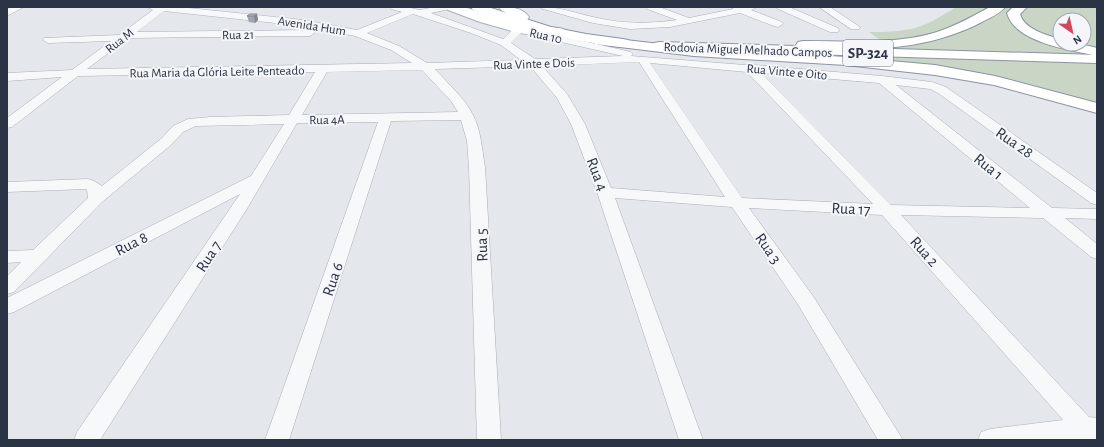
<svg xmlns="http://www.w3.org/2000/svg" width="1104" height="447" font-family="'Alegreya Sans',sans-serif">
<rect width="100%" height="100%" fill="#e4e7ec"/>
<g fill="#c9d6c5">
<path d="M956 7H991L951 28 925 36 883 42 869 32C888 32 908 32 926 24 936 20 946 13 956 7Z"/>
<path d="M1003 7H1014C1009 12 1007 15 1011 21L1057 43 1095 54 792 47 908 43Z"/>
<polygon points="1029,7 1097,8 1097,50 1070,44 1084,44 1084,20 1060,20 1060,41 1028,28 1019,14 1025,8"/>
<polygon points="787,54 1097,63 1097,106 1027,86"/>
</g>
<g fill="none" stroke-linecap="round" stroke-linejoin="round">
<g stroke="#a9aeb7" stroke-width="1">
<g id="minor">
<polygon points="12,7 24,7 7,16 7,9"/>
<path d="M147 7H179L303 20 357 30 402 12 391 9 389 7H406L420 10 435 7H452L450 9 431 13 503 39 515 27 519 26 631 52 633 54 631 56 745 65 749 64 754 65 882 76 932 82 946 87 1097 193V205L1091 203 938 93 930 89 896 85 1052 208 1097 209V219L1065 218 1097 244V259L1091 257 1043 218 901 215 1089 417 1097 418V440H978L981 432 990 429 1063 420 882 215 749 208 813 296 903 440H878L799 306 732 207 615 198 703 440H679L597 192 571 124 557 98 530 66 435 69C448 84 464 97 473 115 481 130 482 150 485 167L501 440H477L469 167 467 141 461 120 391 121 289 440H265L378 122 297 123 248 207 100 440H74L77 432 240 194 14 312 7 314V298L251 176 284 124 196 126 183 132 172 144 102 202 14 292 7 294V276L21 262 7 263V251L33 250 88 198 87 190 85 189 7 192V182L88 179 94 181 102 186 162 138 173 126 188 119 210 117 289 115 315 72 78 76 12 127 7 128V118L62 77 7 81V73L72 70 111 41 48 43 43 40 44 38 119 35 153 10ZM164 11 303 26 355 36 391 50 412 63 87 69 128 38 310 36 315 33 310 30 137 32ZM413 14 471 33 501 45 521 60 427 63 399 46 367 33ZM521 33 623 56 535 59 511 43ZM639 62 725 197 611 188 585 124 567 94 542 66ZM650 63 747 72 873 204 742 198ZM422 70 451 101 458 112 302 115 327 72ZM761 73 879 83 1030 208 891 205Z"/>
<path d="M541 7C560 7 575 13 593 17 621 24 648 24 677 20L647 9 645 7H659L689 18 733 9V7H757L751 10 782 22 783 24 778 27 774 26 740 13 670 27 630 29 593 23 543 9Z"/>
<polygon points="776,7 789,7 838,28 839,30 838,32 830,32 778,9"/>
<polygon points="819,7 830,7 860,27 859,29 851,29"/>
</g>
</g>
<g stroke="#a9aeb7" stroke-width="2">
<g id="secondary">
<polygon points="446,7 464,7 520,25 559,28 564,29 566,32 564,35 559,36 519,33 480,22 448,10"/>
<path d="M499 7C510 7 522 7 529 17L527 20H519L501 10Z"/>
</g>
</g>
<g stroke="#8b94a3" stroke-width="2">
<g id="trunk">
<path d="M471 7H488L551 27 586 34 623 39 628 40 630 43 628 46 623 47C571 42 522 28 473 10Z"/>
<polygon points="659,42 1097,55 1097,63 654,49 652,46 654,43"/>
</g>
</g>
<g stroke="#8b94a3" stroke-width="2">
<g id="motorway">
<path d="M990 7H1005C1000 14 989 18 982 22 924 52 866 50 803 49L798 48 796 45 798 42 803 41C847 41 895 45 937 32 956 26 973 16 990 7Z"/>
<path d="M1013 7H1027L1020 14C1024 29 1046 35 1060 39V44H1081L1097 48V56C1071 50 1015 43 1007 13Z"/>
<polygon points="600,37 694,48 846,57 935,65 995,76 1097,103 1097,113 994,85 935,75 846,65 694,56 595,44 593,41 595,38"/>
</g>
</g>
<use href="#minor" fill="#f7f8fa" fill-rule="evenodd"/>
<use href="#secondary" fill="#fff" fill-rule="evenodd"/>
<use href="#trunk" fill="#fff" fill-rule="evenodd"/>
<use href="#motorway" fill="#fff" fill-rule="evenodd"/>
</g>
<polygon fill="#a1a5ae" points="257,14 258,20 255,23 249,22 247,16"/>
<polygon fill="#83868d" points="257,14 258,20 255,23 254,16"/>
<polygon fill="#bbc0ca" stroke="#83868d" points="250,14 257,14 254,16 247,16"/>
<g text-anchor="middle" stroke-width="4" stroke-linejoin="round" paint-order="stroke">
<g font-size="13" fill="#2b3445" stroke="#f4f6f9">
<text transform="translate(312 25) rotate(9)" y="5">Avenida Hum</text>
<text transform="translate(238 34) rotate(-1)" y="5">Rua 21</text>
<text transform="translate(546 35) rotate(13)" y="5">Rua 10</text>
<text transform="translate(119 40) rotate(-38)" y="5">Rua M</text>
<text transform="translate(748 49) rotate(2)" y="5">Rodovia Miguel Melhado Campos</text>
<text transform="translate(534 63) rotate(-2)" y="5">Rua Vinte e Dois</text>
<text transform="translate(217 71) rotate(-1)" y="5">Rua Maria da Glória Leite Penteado</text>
<text transform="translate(787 71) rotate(5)" y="5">Rua Vinte e Oito</text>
<text transform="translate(327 119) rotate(-1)" y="5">Rua 4A</text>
</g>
<rect fill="#f4f6f9" stroke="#676e7b" stroke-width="1" x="843" y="40" width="50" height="26" rx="3"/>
<g font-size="15" font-weight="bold" fill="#2b3445">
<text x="868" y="58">SP-324</text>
</g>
<g font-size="16" fill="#2b3445" stroke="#f4f6f9">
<text transform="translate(1015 142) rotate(35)" y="6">Rua 28</text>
<text transform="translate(989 166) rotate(39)" y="6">Rua 1</text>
<text transform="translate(598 174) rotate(69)" y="6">Rua 4</text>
<text transform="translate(851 208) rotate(3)" y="6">Rua 17</text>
<text transform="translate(131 243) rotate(-27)" y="6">Rua 8</text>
<text transform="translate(481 245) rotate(-92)" y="6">Rua 5</text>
<text transform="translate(769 248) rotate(55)" y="6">Rua 3</text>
<text transform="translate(925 251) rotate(48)" y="6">Rua 2</text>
<text transform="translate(208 256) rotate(-57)" y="6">Rua 7</text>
<text transform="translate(332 279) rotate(-71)" y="6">Rua 6</text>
</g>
</g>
<rect width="1104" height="447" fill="none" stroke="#2b3445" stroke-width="16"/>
<g transform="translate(1072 32) rotate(146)"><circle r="19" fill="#f4f6f9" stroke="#a4a8b1"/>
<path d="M0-3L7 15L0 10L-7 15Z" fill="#d1495b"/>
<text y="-6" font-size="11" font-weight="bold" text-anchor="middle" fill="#2b3445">N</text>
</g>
</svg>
